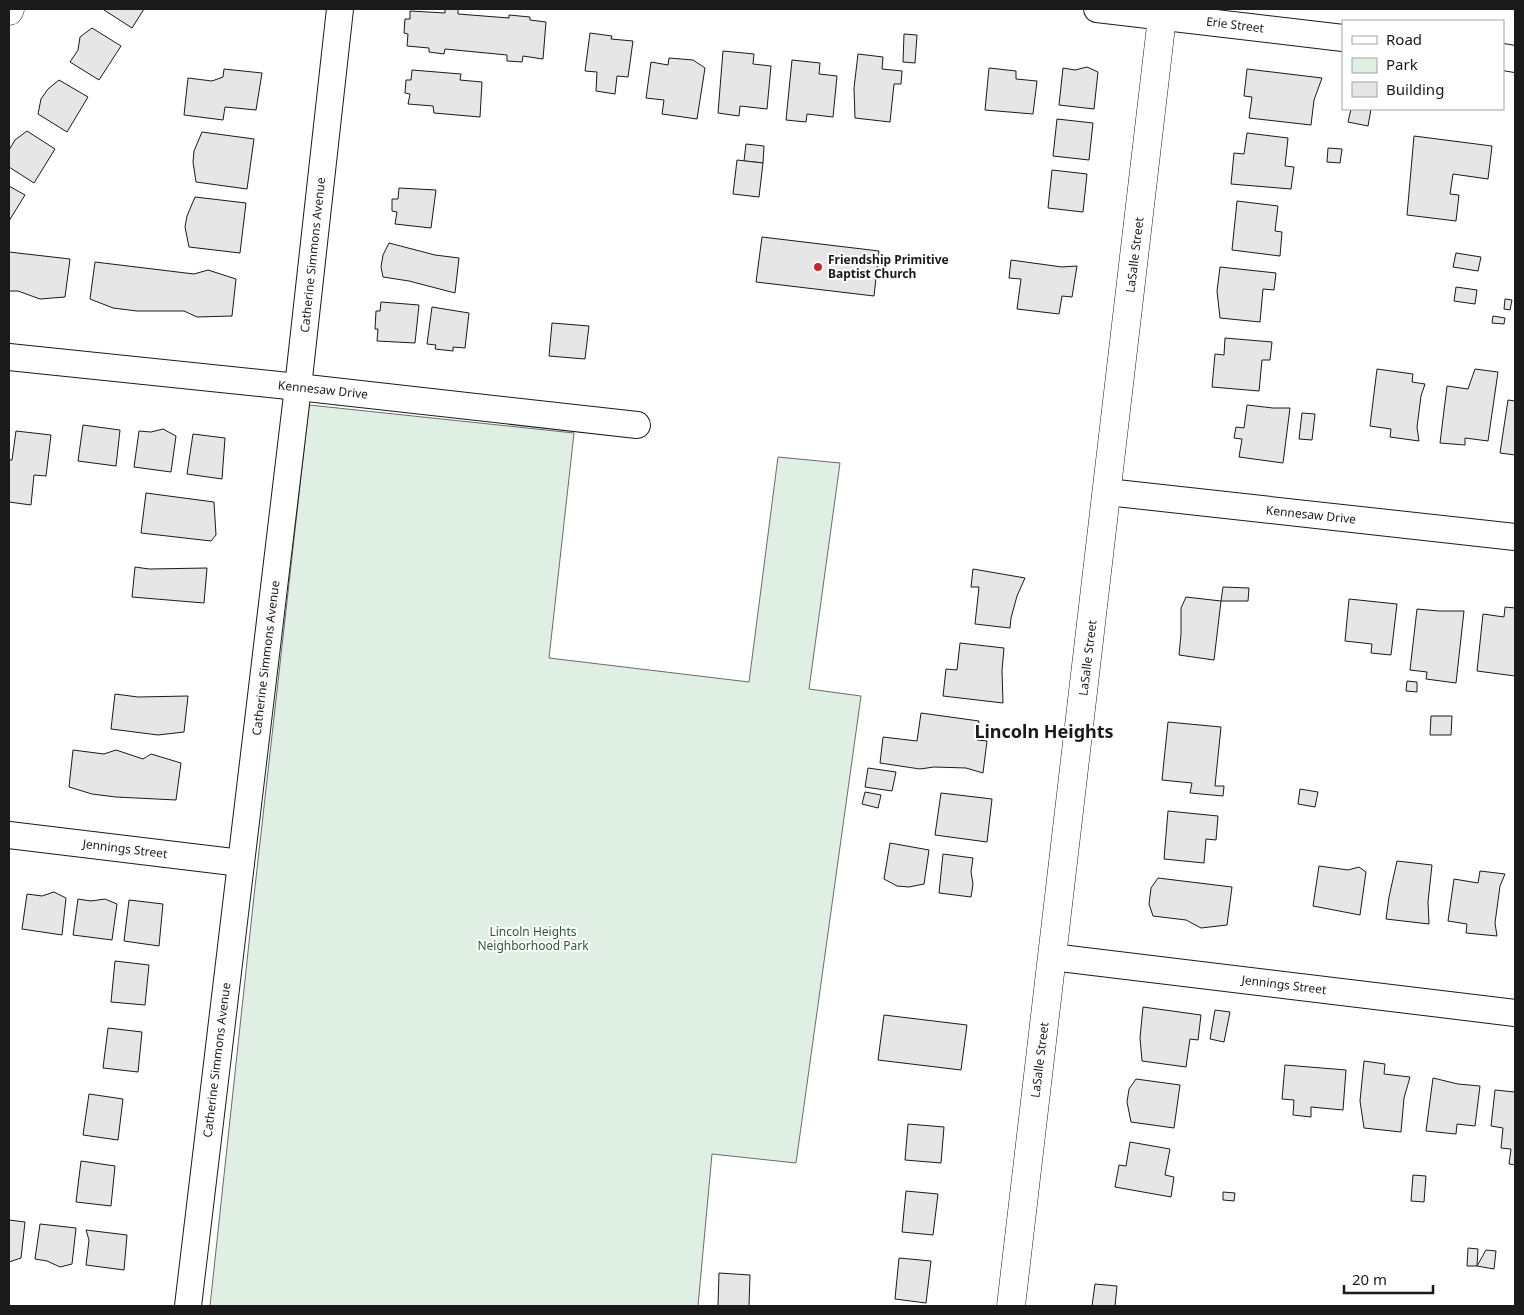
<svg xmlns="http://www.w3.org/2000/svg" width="1524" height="1315" font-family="'Noto Sans',sans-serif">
<rect width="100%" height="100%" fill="#fff"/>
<polygon fill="#e0efe3" stroke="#6a6a6a" points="309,405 574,433 549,658 749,682 778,457 840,463 809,689 861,696 796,1163 712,1154 698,1306 210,1306 254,896"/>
<g fill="#e6e6e6" stroke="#1a1a1a">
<polygon points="104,9 144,9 132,28 104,10"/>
<polygon points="445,9 458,9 458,14 509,18 509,15 530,17 530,20 546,22 543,59 523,56 522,62 507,61 507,55 445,49 444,54 429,52 429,48 407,46 408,34 404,33 405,19 410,19 410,11 445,13"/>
<polygon points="92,28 121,46 99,80 70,62 78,50 80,37"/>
<polygon points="590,33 612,36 611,39 633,41 628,77 617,76 615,94 596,91 597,72 585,71"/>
<polygon points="904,34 917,35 915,63 903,62"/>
<polygon points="723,51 754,54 753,64 771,66 767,109 740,106 739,116 718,113"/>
<polygon points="858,54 883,57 882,69 902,71 901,84 894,84 890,122 855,118 854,88"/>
<polygon points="669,58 693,60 705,68 697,119 662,114 664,100 646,98 651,62 668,65"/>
<polygon points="792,60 820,63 819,74 837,76 833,117 807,114 806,122 786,120"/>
<polygon points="1087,67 1098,72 1094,109 1059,105 1063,68 1075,70"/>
<polygon points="989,68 1016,71 1016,79 1037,81 1033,114 985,110"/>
<polygon points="224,69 262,73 256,110 225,107 223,120 184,115 188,78 212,81 223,77"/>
<polygon points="1247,69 1322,78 1314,100 1311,125 1249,118 1252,97 1244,96"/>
<polygon points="412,70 461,74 460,80 482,82 480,117 434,113 433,106 408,104 410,94 405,93 406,80 411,80"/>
<polygon points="59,80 88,97 67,132 38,114 41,99 48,89"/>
<polygon points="1351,109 1371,109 1368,126 1348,122"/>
<polygon points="1057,119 1093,123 1089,160 1053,156"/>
<polygon points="27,131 55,149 34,183 9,167 9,150 15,140"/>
<polygon points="202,132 254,139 247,189 196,182 193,162 194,151"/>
<polygon points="1247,133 1288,138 1285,166 1294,167 1291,189 1231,184 1234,153 1244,154"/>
<polygon points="1414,136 1492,146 1488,179 1453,174 1450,194 1459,195 1456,221 1407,215"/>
<polygon points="746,144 764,146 763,163 744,161"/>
<polygon points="1328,148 1342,149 1340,163 1327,162"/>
<polygon points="737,160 763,163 759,197 733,194"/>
<polygon points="1052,170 1087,174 1083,212 1048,208"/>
<polygon points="9,186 25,195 9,221"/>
<polygon points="399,188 436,190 431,228 395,224 397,212 392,211 392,199 398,199"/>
<polygon points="195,197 246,203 240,253 189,247 185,227 187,216"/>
<polygon points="1237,201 1278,206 1275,231 1282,232 1280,256 1232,250"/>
<polygon points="762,237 879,251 874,296 756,282"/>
<polygon points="389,243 435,255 459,258 455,293 409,281 383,277 381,267 383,255"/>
<polygon points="9,252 70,259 65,297 40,299 18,291 9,291"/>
<polygon points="1456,253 1481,257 1478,271 1453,267"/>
<polygon points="1011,260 1062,267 1077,266 1072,297 1062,296 1059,314 1017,309 1021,279 1009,278"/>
<polygon points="95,262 194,274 208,270 236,279 232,316 197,317 184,311 137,311 113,308 90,299"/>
<polygon points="1220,267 1276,273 1274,290 1263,289 1260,322 1220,318 1217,291"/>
<polygon points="1456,287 1477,290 1475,304 1454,301"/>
<polygon points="1505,299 1512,300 1510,310 1504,309"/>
<polygon points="381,302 419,305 415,343 377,341 378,329 375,329 376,311 380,311"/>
<polygon points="432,307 469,313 465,348 453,347 453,351 435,349 436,345 427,344"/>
<polygon points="1493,316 1505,318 1504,324 1492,323"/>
<polygon points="552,323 589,326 585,359 549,356"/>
<polygon points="1225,338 1272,342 1270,360 1262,360 1259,391 1212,387 1215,354 1224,355"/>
<polygon points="1377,369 1413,374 1412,382 1425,384 1421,396 1417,427 1419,441 1390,437 1391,429 1370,426"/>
<polygon points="1475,369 1498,372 1488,441 1465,438 1465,445 1440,443 1447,386 1468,389"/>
<polygon points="1508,400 1515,401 1515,455 1500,453"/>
<polygon points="1247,405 1273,408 1290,408 1283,463 1239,457 1242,439 1234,438 1236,427 1244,428"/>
<polygon points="1302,413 1315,414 1312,440 1299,439"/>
<polygon points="83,425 120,430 116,466 78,461"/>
<polygon points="163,429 176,436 171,472 134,467 139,431 151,432"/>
<polygon points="16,431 51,435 46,476 34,475 31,505 9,502 9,460 12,460"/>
<polygon points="193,434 225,438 222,479 187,474"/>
<polygon points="146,493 214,502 216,535 211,541 141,533"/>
<polygon points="135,567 149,569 207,568 204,603 132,597"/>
<polygon points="973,569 1025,578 1017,596 1011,618 1010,628 975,624 979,587 971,587"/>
<polygon points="1223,587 1249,588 1248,601 1221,601"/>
<polygon points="1186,597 1221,601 1214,660 1179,655 1181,634 1181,608"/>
<polygon points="1349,599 1397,604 1391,655 1371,653 1372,644 1345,641"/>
<polygon points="1505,607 1515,608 1515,676 1477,671 1483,614 1504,617"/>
<polygon points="1417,609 1439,611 1464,611 1456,683 1426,679 1427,672 1410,670"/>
<polygon points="960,643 1004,648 1002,670 1003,703 943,696 946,669 957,670"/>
<polygon points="1407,681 1417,682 1417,692 1406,691"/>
<polygon points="115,694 138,697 188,696 184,732 158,735 111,729"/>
<polygon points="921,713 979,721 977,740 987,741 983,773 966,768 934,767 920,769 880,763 883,737 917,741"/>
<polygon points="1431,716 1452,716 1451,735 1430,735"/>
<polygon points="1168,722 1221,727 1215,786 1224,786 1223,796 1190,793 1192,783 1162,780"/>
<polygon points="73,750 104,754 116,750 143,759 151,754 181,763 176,800 116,797 92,794 69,787"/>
<polygon points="868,768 896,772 892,791 865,787"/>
<polygon points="1300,789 1318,792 1315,807 1298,804"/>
<polygon points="865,792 881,795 878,808 862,804"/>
<polygon points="941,793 992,799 987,842 935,835"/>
<polygon points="1168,811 1218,816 1216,840 1206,839 1204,863 1164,859"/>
<polygon points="890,843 929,850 924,884 909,887 897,886 884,879"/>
<polygon points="943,854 973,858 971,872 973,884 971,897 939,893"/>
<polygon points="1397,861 1432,865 1428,902 1429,924 1386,919 1389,897"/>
<polygon points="1319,866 1348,870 1359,867 1366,872 1360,915 1313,906"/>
<polygon points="1480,871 1505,874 1500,886 1495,923 1497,936 1466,933 1467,924 1448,921 1454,879 1478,883"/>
<polygon points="1158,878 1232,887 1227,925 1201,928 1186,920 1153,916 1149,904 1151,888"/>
<polygon points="54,892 66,898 62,935 22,929 27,894 42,896"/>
<polygon points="78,899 91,901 105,899 117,904 112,940 73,935"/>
<polygon points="129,900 163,904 159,946 124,941"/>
<polygon points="115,961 149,965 145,1005 111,1002"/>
<polygon points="1143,1007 1201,1015 1198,1040 1190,1039 1186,1067 1142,1061 1140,1038"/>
<polygon points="1215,1010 1230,1012 1224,1042 1210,1039"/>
<polygon points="884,1015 967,1025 961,1070 878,1060"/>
<polygon points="108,1028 142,1032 138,1072 103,1068"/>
<polygon points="1364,1061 1385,1064 1384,1074 1410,1077 1404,1098 1401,1132 1364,1128 1360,1101"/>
<polygon points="1285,1065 1346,1070 1343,1110 1311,1107 1311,1117 1293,1115 1294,1100 1282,1099"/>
<polygon points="1433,1078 1458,1084 1480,1086 1475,1126 1457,1124 1456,1134 1426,1131"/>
<polygon points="1136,1079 1180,1085 1174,1128 1131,1122 1127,1102 1129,1089"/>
<polygon points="1495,1090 1515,1092 1515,1165 1509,1164 1511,1149 1501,1148 1503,1128 1491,1126"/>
<polygon points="89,1094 123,1099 118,1140 83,1135"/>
<polygon points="908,1124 944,1127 941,1163 905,1160"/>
<polygon points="1130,1142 1170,1149 1165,1175 1174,1177 1171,1197 1115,1187 1119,1165 1126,1166"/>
<polygon points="81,1161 115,1166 111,1206 76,1202"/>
<polygon points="1413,1175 1426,1176 1424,1202 1411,1201"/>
<polygon points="906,1191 938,1194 933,1235 902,1232"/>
<polygon points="1223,1192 1235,1193 1234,1201 1223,1200"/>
<polygon points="9,1220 25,1222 21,1258 9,1262"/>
<polygon points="40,1224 76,1228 72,1264 60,1267 47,1261 35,1259"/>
<polygon points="86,1230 127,1235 124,1270 86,1265 89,1240"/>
<polygon points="1468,1248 1478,1249 1477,1266 1467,1266"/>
<polygon points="1486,1250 1496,1251 1494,1269 1477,1266"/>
<polygon points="899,1258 931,1261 926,1303 895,1299"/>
<polygon points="719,1273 750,1275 749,1306 718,1306"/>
<polygon points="1095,1284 1117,1286 1115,1306 1092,1306"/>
</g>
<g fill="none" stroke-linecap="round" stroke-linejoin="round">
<g stroke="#1a1a1a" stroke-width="28">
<g id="minor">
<polyline points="1097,9 1343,38"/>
<polyline points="1503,57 1515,59"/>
<polyline points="9,357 298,387 637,425"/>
<polyline points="1107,492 1515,537"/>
<polyline points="9,835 241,863"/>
<polyline points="1052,957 1515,1013"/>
<polyline points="188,1306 298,387 340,9"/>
</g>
</g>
<g stroke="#1a1a1a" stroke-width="29">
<g id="tertiary">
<polyline points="9,11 10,9"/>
<polyline points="1011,1306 1163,9"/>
</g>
</g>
<use href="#minor" stroke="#fff" stroke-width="26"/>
<use href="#tertiary" stroke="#fff" stroke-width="28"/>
</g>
<circle fill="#c62828" stroke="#fff" stroke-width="2" cx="818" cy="267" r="5"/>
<g text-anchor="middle" stroke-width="4" stroke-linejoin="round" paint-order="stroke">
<g font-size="12" fill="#1a1a1a" stroke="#fff">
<text transform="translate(1235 25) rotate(7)" y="4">Erie Street</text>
<text transform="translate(313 255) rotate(-84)" y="4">Catherine Simmons Avenue</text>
<text transform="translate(1135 255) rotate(-83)" y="4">LaSalle Street</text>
<text transform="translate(323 390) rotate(6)" y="4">Kennesaw Drive</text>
<text transform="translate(1311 515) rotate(6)" y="4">Kennesaw Drive</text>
<text transform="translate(266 658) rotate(-83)" y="4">Catherine Simmons Avenue</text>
<text transform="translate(1088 658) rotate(-83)" y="4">LaSalle Street</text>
<text transform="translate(125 849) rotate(7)" y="4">Jennings Street</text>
<text transform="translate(1284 985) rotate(7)" y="4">Jennings Street</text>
<text transform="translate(217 1060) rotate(-83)" y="4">Catherine Simmons Avenue</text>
<text transform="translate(1040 1060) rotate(-83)" y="4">LaSalle Street</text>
</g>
<g font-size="12" font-weight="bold" fill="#1a1a1a" stroke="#fff" text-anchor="start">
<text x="828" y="264">Friendship Primitive<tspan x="828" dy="14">Baptist Church</tspan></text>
</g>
<g font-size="12" fill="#2b5a34" stroke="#fff">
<text x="533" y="936">Lincoln Heights<tspan x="533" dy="14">Neighborhood Park</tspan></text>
</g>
<g font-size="18" font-weight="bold" fill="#1a1a1a" stroke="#fff">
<text x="1044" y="738">Lincoln Heights</text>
</g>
</g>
<rect width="1524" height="1315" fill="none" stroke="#1a1a1a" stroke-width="20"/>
<rect x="1342" y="20" width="162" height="90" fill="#ffffff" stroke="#a3a3a3"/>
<rect x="1352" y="36" width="25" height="8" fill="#ffffff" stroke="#a3a3a3"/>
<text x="1386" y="45" font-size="15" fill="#1a1a1a">Road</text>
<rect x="1352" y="58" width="25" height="15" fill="#e0efe3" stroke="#a3a3a3"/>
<text x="1386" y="70" font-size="15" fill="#1a1a1a">Park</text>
<rect x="1352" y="82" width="25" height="15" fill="#e6e6e6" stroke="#a3a3a3"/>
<text x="1386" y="95" font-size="15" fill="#1a1a1a">Building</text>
<path d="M1344 1285v8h89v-8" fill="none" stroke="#1a1a1a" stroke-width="2.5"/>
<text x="1352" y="1285" font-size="15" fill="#1a1a1a" stroke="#ffffff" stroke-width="4" paint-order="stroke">20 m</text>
</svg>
